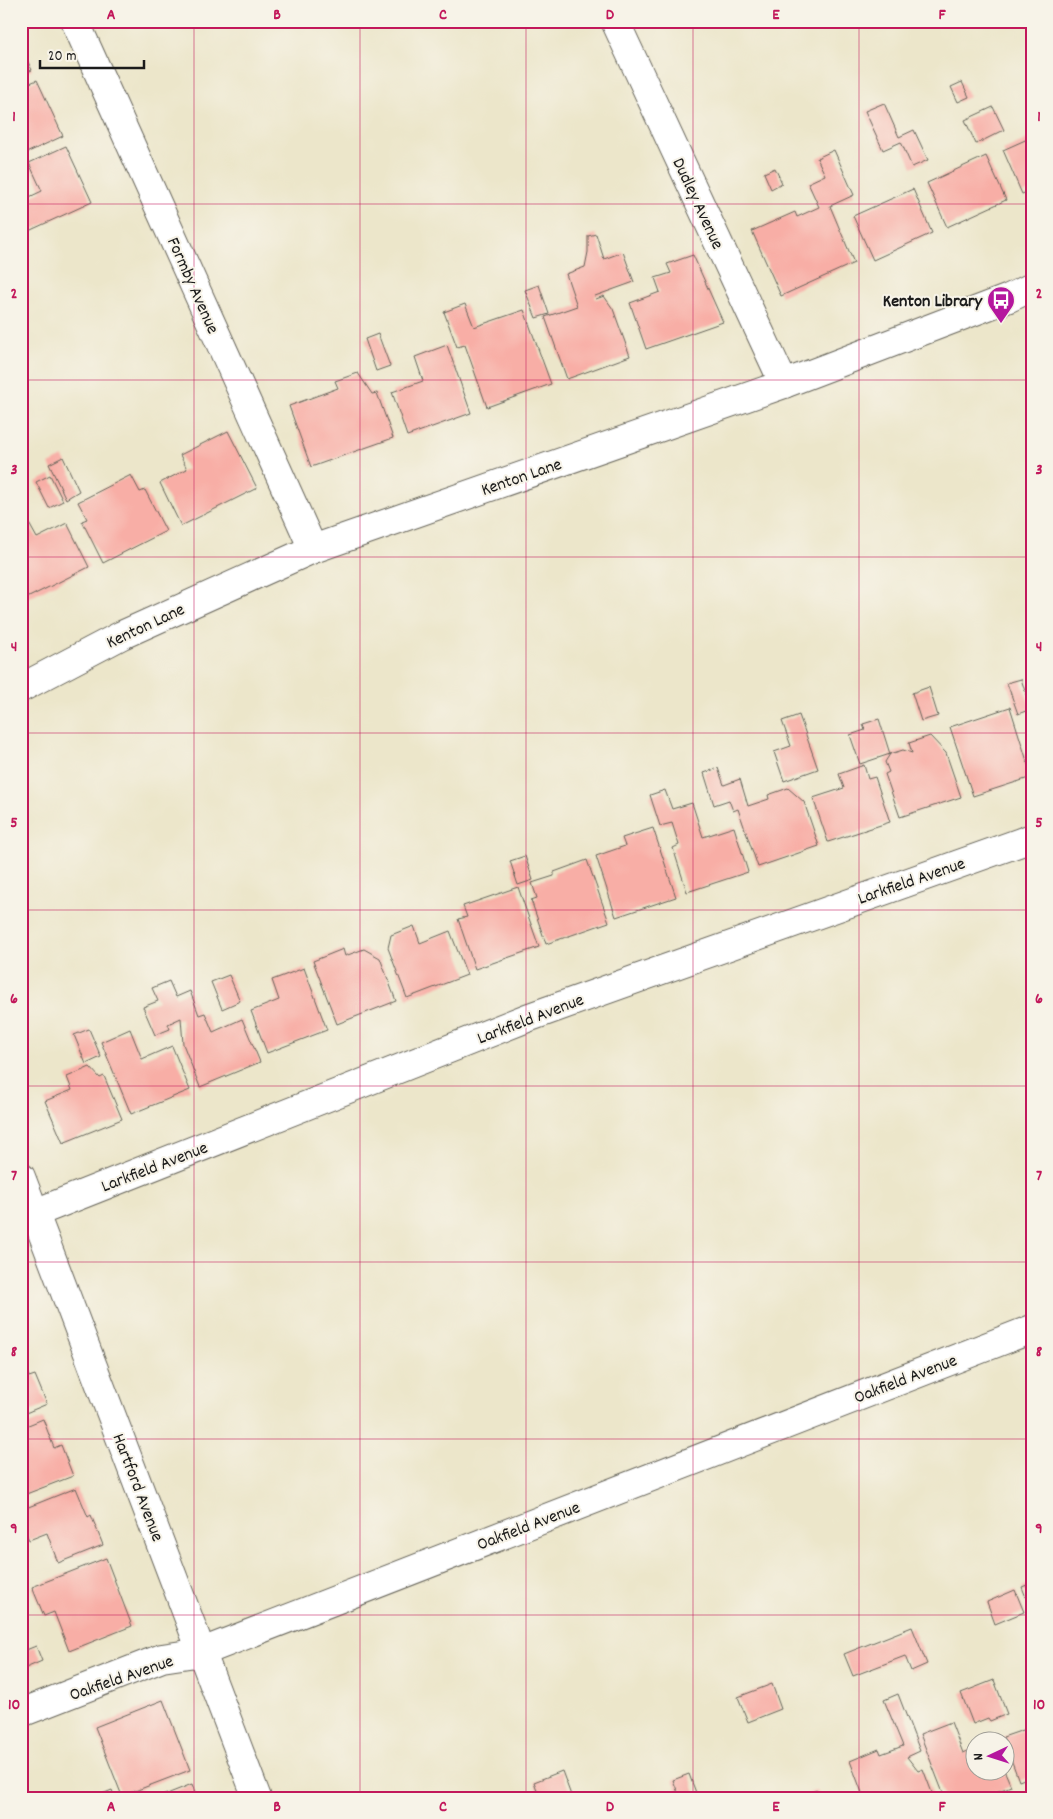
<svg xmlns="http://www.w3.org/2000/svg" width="1053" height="1819" font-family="Dekko,sans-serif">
<rect width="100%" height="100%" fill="#f7f3e8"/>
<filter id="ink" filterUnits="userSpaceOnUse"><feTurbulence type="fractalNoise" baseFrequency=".02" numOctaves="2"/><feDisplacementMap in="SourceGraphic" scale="10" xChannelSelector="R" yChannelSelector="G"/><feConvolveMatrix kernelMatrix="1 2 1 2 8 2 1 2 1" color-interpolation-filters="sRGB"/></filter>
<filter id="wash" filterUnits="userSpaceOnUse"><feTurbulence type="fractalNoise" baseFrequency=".0096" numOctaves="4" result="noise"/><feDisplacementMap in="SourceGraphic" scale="20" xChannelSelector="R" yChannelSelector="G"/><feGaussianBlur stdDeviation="1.12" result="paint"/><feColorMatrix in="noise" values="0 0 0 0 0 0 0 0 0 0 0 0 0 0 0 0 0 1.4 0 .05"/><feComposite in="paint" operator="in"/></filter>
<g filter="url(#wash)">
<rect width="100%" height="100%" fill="#ece6ca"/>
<g id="blocks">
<g fill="#f8aea6">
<polygon points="21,48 32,70 21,75"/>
<polygon points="37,80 63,136 24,154 21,149 21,87"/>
<polygon points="962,82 969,97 958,102 951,87"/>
<polygon points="884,103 899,137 914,130 928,160 912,167 901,142 883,150 865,111"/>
<polygon points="993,107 1004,130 976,144 965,120"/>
<polygon points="1032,137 1032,190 1022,194 1003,150"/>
<polygon points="66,146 92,202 22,234 21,201 42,191 29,163"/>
<polygon points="834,150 854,195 830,206 854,263 781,296 752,231 795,212 797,217 819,207 808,183 825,175 817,158"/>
<polygon points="986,156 1006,200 947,227 927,183"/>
<polygon points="775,168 782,183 771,189 764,173"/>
<polygon points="913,189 932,233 873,260 853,216"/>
<polygon points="596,234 604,259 623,252 634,282 595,296 596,299 604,296 613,309 630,356 567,379 545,317 577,306 566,274 585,267 588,252 588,236"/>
<polygon points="693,255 723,322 646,349 630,303 660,292 655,278 671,273 667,264"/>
<polygon points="539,285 549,314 536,318 525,290"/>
<polygon points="465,304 474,327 524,310 551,384 487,407 465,345 457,347 444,312"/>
<polygon points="378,334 390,366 376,371 365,339"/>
<polygon points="447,345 471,413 407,436 392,392 423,381 415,357"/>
<polygon points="358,373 372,394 377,393 393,438 311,467 289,406 338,388 335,381"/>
<polygon points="228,431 257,488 181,526 160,483 187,469 180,455"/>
<polygon points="63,457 79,491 66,499 49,464"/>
<polygon points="50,475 63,501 49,508 36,482"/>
<polygon points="131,475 140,492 145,490 166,531 103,563 82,521 87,519 78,502"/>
<polygon points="21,509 37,538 67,523 89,567 27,598 21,586"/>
<polygon points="1021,679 1031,709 1018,714 1007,683"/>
<polygon points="929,687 938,716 921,721 912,693"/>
<polygon points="1010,707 1032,777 973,796 950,727"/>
<polygon points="799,715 818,769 784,781 774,752 791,746 782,721"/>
<polygon points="879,719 890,754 860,764 850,735 865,730 863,724"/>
<polygon points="930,736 946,753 961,797 900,817 885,774 889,772 885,762 890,754 903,750 912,753 909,743"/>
<polygon points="864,765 868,779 875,777 890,822 828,842 813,798 844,788 839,774"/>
<polygon points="718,768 724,785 740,779 748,806 769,799 768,795 788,788 804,802 819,846 758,867 738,809 733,811 729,800 714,805 704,773"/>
<polygon points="665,790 672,809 692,803 703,837 734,827 748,872 687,892 673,848 679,845 672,823 660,826 650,795"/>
<polygon points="653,828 676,897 616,917 596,856 625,846 622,838"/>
<polygon points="525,856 533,880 518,885 510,861"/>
<polygon points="587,860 609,922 546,944 531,900 537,898 532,883 554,876 554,872"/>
<polygon points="518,887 539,947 475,969 458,919 467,917 463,906"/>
<polygon points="414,926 420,943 450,931 467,975 407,998 388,948 391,935"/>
<polygon points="343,949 345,956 364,949 380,958 396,1001 337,1024 313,961"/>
<polygon points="304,968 327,1030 267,1053 251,1011 279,1000 272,980"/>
<polygon points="229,975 240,1001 222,1009 211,982"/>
<polygon points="169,981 176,997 190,991 199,1015 205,1013 213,1032 242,1019 260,1062 200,1087 183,1044 181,1018 168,1024 170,1029 155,1035 143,1007 158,1001 152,988"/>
<polygon points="89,1029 101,1057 86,1064 74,1035"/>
<polygon points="130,1029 142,1059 172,1046 190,1090 131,1114 101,1042"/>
<polygon points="90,1067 100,1078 104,1076 122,1119 63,1143 45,1101 72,1090 67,1077"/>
<polygon points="21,1357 29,1377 35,1375 47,1404 21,1415"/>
<polygon points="43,1419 54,1448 61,1445 73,1476 21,1496 21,1428"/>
<polygon points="76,1488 88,1517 91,1515 103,1545 58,1563 47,1533 29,1540 21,1522 21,1510"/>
<polygon points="106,1558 132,1626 69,1651 54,1612 44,1616 32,1587"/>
<polygon points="1032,1583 1032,1613 1022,1587"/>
<polygon points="1015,1590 1024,1612 995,1624 987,1602"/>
<polygon points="912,1627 927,1664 911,1671 905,1656 853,1676 844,1654"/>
<polygon points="36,1646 42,1661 21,1670 21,1652"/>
<polygon points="994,1680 1007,1714 990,1721 988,1718 973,1724 961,1693"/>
<polygon points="772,1684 781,1709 748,1722 738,1697"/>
<polygon points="898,1694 920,1751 907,1757 918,1771 923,1769 934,1798 864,1798 850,1761 879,1749 881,1754 903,1746 884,1700"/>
<polygon points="163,1700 190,1770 122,1796 95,1727"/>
<polygon points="951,1722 963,1753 976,1748 976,1772 1005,1772 1011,1786 981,1798 945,1798 920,1734"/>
<polygon points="1032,1727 1032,1776 1019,1781 1003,1737"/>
<polygon points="562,1771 572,1798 540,1798 534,1782"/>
<polygon points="689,1774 698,1798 680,1798 673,1780"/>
<polygon points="192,1784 197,1798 157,1798"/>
<polygon points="112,1790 115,1798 92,1798"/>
<polygon points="817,1790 820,1798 797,1798"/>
</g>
</g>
</g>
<g filter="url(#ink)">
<use href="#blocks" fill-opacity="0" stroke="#656359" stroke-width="1"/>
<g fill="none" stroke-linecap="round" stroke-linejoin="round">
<g stroke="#656359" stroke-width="30">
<g id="street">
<polyline points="75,21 313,549"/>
<polyline points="615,21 784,384"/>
<polyline points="21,1177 257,1798"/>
<polyline points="35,1213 527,1018 1032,838"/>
<polyline points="21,1713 162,1658 202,1652 1032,1329"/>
</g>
</g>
<g stroke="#656359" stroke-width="30">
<polyline id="secondary" points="21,688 122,635 313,549 784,384 1009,298 1032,287"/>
</g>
<use href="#street" stroke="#fff" stroke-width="28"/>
<use href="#secondary" stroke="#fff" stroke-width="28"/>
</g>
</g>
<path fill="none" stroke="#c2185b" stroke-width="1" stroke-opacity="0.55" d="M194 21V1798M360 21V1798M526 21V1798M693 21V1798M859 21V1798M21 204H1032M21 380H1032M21 557H1032M21 733H1032M21 910H1032M21 1086H1032M21 1262H1032M21 1439H1032M21 1615H1032"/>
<defs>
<g id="bus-pin" transform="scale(1.4375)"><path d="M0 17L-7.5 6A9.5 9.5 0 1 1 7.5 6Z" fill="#b5179e" stroke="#f7f3e8"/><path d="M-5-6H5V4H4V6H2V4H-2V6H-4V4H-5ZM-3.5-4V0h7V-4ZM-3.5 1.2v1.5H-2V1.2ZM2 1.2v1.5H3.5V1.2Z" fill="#fff"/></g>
</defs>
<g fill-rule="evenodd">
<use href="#bus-pin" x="1001" y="300"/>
</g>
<g text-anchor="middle" stroke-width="4" stroke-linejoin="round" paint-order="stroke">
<g font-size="18" fill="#1c1c1c" stroke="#f7f3e8">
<text transform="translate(699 203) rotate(65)" y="6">Dudley Avenue</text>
<text transform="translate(194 285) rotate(66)" y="6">Formby Avenue</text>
<text transform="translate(521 476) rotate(-19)" y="6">Kenton Lane</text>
<text transform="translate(145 625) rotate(-25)" y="6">Kenton Lane</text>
<text transform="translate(911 880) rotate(-19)" y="6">Larkfield Avenue</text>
<text transform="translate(530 1018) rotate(-21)" y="6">Larkfield Avenue</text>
<text transform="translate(154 1166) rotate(-21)" y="6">Larkfield Avenue</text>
<text transform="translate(905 1378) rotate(-21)" y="6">Oakfield Avenue</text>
<text transform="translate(139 1487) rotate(69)" y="6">Hartford Avenue</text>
<text transform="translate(528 1525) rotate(-21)" y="6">Oakfield Avenue</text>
<text transform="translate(121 1677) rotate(-19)" y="6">Oakfield Avenue</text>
</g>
<g font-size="18" font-weight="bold" fill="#1c1c1c" stroke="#f7f3e8" text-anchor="end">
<text x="982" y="306">Kenton Library</text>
</g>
</g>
<rect width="1053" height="1819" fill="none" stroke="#f7f3e8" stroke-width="55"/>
<g transform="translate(990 1756) rotate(266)"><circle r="24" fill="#f7f3e8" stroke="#9f9d96"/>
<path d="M0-4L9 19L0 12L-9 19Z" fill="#b5179e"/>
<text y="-8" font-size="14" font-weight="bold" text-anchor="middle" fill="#1c1c1c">N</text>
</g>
<path d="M40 60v8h104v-8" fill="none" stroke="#1c1c1c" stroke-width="2.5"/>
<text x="48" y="60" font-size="15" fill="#1c1c1c" stroke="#f7f3e8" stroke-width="4" paint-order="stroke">20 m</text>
<rect x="28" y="28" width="998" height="1764" fill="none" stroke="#c2185b" stroke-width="2"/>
<g font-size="16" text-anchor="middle" font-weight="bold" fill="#c2185b">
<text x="111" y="19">A</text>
<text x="277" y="19">B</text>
<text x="443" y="19">C</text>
<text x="610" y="19">D</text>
<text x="776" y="19">E</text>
<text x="942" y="19">F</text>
<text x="14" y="121">1</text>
<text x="1039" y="121">1</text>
<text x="14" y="298">2</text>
<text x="1039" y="298">2</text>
<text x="14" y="474">3</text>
<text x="1039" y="474">3</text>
<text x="14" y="651">4</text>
<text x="1039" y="651">4</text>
<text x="14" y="827">5</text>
<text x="1039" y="827">5</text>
<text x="14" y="1003">6</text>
<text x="1039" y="1003">6</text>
<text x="14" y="1180">7</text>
<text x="1039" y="1180">7</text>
<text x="14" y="1356">8</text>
<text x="1039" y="1356">8</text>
<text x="14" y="1533">9</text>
<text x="1039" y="1533">9</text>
<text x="14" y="1709">10</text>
<text x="1039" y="1709">10</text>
<text x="111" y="1811">A</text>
<text x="277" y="1811">B</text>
<text x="443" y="1811">C</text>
<text x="610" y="1811">D</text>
<text x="776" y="1811">E</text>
<text x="942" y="1811">F</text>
</g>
</svg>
